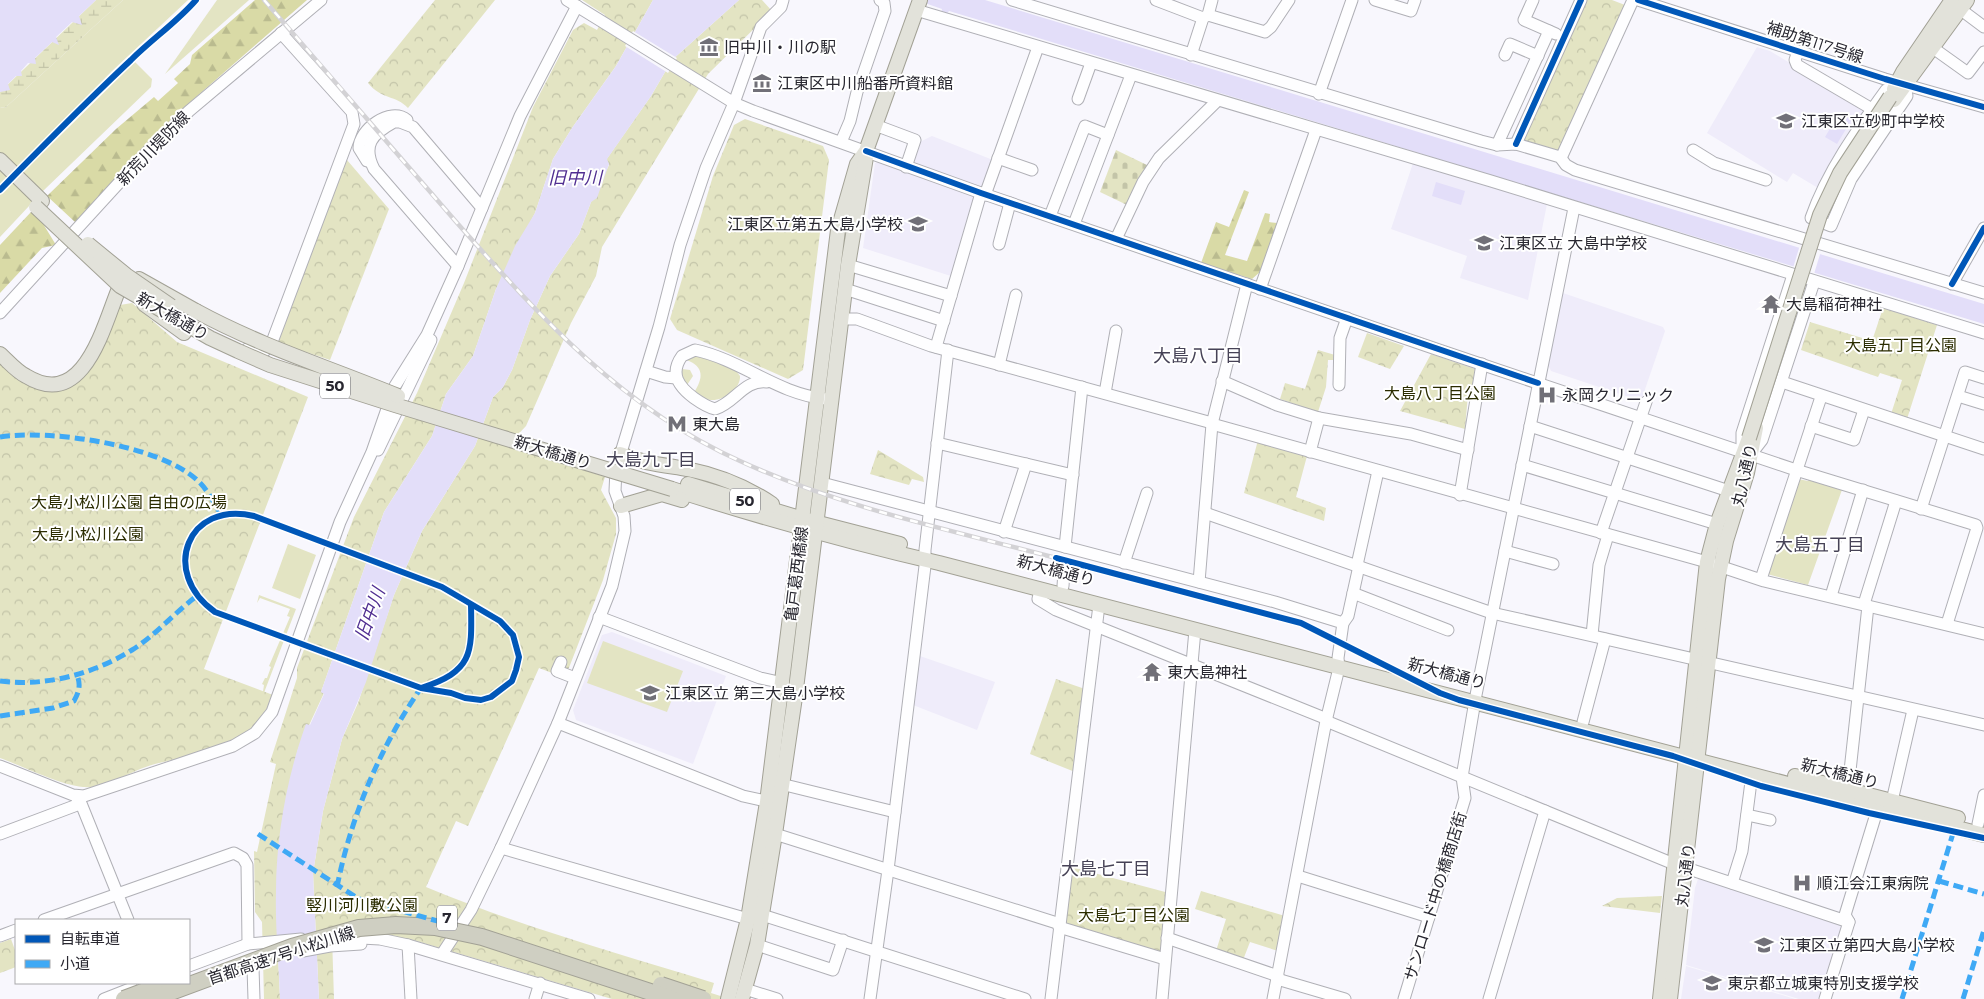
<svg xmlns="http://www.w3.org/2000/svg" width="1984" height="999" font-family="Montserrat,'Noto Sans JP',sans-serif">
<defs>
<pattern id="forest-firs" width="22" height="20" patternUnits="userSpaceOnUse" patternTransform="scale(1.25)"><rect width="22" height="20" fill="#d9daa6"/><path d="M5 1l3.5 6h-7zM16 11l3.5 6h-7z" fill="#babb8f"/></pattern>
<pattern id="wetland-marsh" width="20" height="14" patternUnits="userSpaceOnUse" patternTransform="scale(1.25)"><rect width="20" height="14" fill="#e3e4c3"/><path d="M1 5h8M5 5V1M11 12h8M15 12V8" fill="none" stroke="#c3c4a8"/></pattern>
<pattern id="cemetery-stones" width="16" height="16" patternUnits="userSpaceOnUse" patternTransform="scale(1.25)"><rect width="16" height="16" fill="#e3e4c3"/><path d="M2 7V4a2 2 0 0 1 4 0v3zM10 15v-3a2 2 0 0 1 4 0v3z" fill="#c3c4a8"/></pattern>
<pattern id="park-crowns" width="20" height="18" patternUnits="userSpaceOnUse" patternTransform="scale(1.25)"><rect width="20" height="18" fill="#e3e4c3"/><path d="M2 6a3 3 0 1 1 6 0M12 15a3 3 0 1 1 6 0" fill="none" stroke="#c3c4a8"/></pattern>
</defs>
<rect width="100%" height="100%" fill="#f8f7fd"/>
<g fill="#efecfa">
<polygon points="1757,47 1770,51 1867,110 1818,188 1793,173 1787,182 1707,133"/>
<polygon points="932,136 993,160 985,185 980,188 909,163 916,144"/>
<polygon points="882,162 975,195 954,277 863,248 875,163"/>
<polygon points="1413,163 1547,204 1528,300 1460,278 1467,256 1391,229"/>
<polygon points="1563,293 1663,327 1665,331 1641,401 1551,371 1548,365 1561,294"/>
<polygon points="612,632 726,676 693,764 576,720 573,710 602,635"/>
<polygon points="920,656 995,682 977,730 913,705"/>
<polygon points="1699,876 1844,922 1822,999 1799,999 1686,965 1695,888"/>
<polygon points="1686,966 1795,999 1681,999"/>
</g>
<g fill="#e3e4c3">
<polygon points="123,0 188,0 112,71 0,185 0,107 5,108"/>
<polygon points="217,0 249,0 165,74"/>
<polygon points="135,62 152,79 151,87 44,190 0,237 0,195"/>
<path d="M695 352 734 368 740 376C741 389 723 401 711 400 706 400 701 397 697 394L695 391C705 375 702 365 684 359Z"/>
<polygon points="682,369 690,370 693,376 687,385 685,385 680,372"/>
<polygon points="1810,477 1843,487 1808,585 1767,574 1798,479 1808,481"/>
<polygon points="288,544 316,555 300,599 272,588"/>
<polygon points="259,595 296,609 262,698 264,685 262,684 265,678 267,678 271,667 269,666 290,617 287,616 290,609 260,598 257,603"/>
<polygon points="603,641 683,671 667,712 587,683"/>
</g>
<g fill="url(#forest-firs)">
<polygon points="255,0 307,0 180,111 75,222 47,196 116,129 154,97 158,101 178,83 174,79 190,64 192,55"/>
<polygon points="1244,190 1249,192 1225,255 1247,261 1265,213 1270,214 1269,222 1277,223 1260,272 1252,279 1201,263 1216,222 1229,227"/>
<polygon points="31,212 42,222 56,245 42,248 0,293 0,245"/>
</g>
<polygon fill="url(#wetland-marsh)" points="96,0 123,0 5,108 0,107 0,92"/>
<polygon fill="url(#cemetery-stones)" points="1116,150 1149,166 1127,205 1100,192"/>
<g fill="url(#park-crowns)">
<path d="M435 0H495L408 108C396 95 382 100 368 83Z"/>
<polygon points="582,0 653,0 616,66 572,128 553,159 535,213 496,289 473,356 446,394 432,436 384,512 321,692 324,693 298,749 286,802 277,930 280,999 264,999 262,922 255,912 254,851 257,852 276,764 270,762 297,678 297,668 354,517 417,393 464,283 533,107 573,30 584,23 597,30 605,15"/>
<path d="M739 0H762L772 11 708 74 602 247 596 276 571 323 526 426 508 445 577 465 581 469 605 477 601 490 616 518V534L603 580 565 678 539 668 468 826 456 821 426 887C519 926 617 953 714 983L711 993 730 999H612L413 940 381 936H332L334 999H319L313 873 323 811 342 739 358 703 394 595 422 531 475 446 493 397 503 387 512 370 530 320 550 276 579 234 591 202 609 165 606 160 651 96 672 60Z"/>
<polygon points="1586,0 1612,0 1625,5 1561,150 1557,151 1522,139"/>
<polygon points="745,119 823,146 829,160 803,370 788,379 677,330 670,319 713,176 734,125"/>
<polygon points="347,160 389,209 330,360 276,342"/>
<path d="M132 303 177 342 308 397 204 669 273 695C267 711 259 725 245 735 222 751 182 757 155 764 131 770 107 789 83 787 60 785 22 766 0 758V361L22 380 81 378 95 361 120 305Z"/>
<polygon points="1883,308 1937,325 1907,419 1891,414 1902,380 1880,373 1878,377 1801,350 1810,322 1872,341"/>
<polygon points="1367,333 1404,346 1390,369 1358,357"/>
<polygon points="1318,350 1335,355 1335,360 1328,360 1326,387 1318,412 1280,399 1285,383 1305,389"/>
<polygon points="1431,354 1475,369 1471,394 1468,394 1465,429 1400,411"/>
<polygon points="1258,440 1307,456 1296,497 1326,508 1324,521 1244,493"/>
<polygon points="878,450 923,477 924,482 912,479 909,485 870,474"/>
<polygon points="1056,679 1085,689 1075,772 1030,754"/>
<polygon points="1068,866 1169,893 1164,953 1061,923"/>
<polygon points="1201,891 1285,916 1278,951 1250,942 1243,960 1216,951 1226,919 1195,909"/>
<polygon points="1662,896 1660,913 1602,906 1617,898"/>
<polygon points="11,939 16,953 16,967 0,973 0,943"/>
</g>
<g fill="#e3def9">
<polygon points="0,0 96,0 79,16 82,25 72,22 56,37 59,45 52,42 35,58 36,64 28,63 21,71 22,76 16,76 8,84 10,90 0,92"/>
<path d="M653 0H739L672 60 651 96 607 159 609 164 597 198 591 202 579 234 550 276 530 320 512 370 503 387 493 397 475 446 422 531 394 595 366 682 342 739 323 811 313 873 319 999H280C279 964 275 928 276 892 276 837 287 776 306 724L310 725 324 694 321 692 384 512 432 436 446 394 473 356 496 289 515 246 535 213 553 159 572 128 616 66Z"/>
<polygon points="916,0 985,0 1984,304 1984,324 949,11 946,15 941,14 942,9"/>
<polygon points="1840,112 1852,119 1837,144 1825,137"/>
<polygon points="1436,182 1465,191 1461,205 1432,196"/>
</g>
<g fill="#f8f7fd">
<polygon points="633,31 677,58 668,73 625,46"/>
<polygon points="1800,245 1821,251 1814,274 1793,268"/>
</g>
<g fill="none" stroke-linecap="round" stroke-linejoin="round">
<g stroke="#b0b0b6" stroke-width="13">
<g id="minor">
<polyline points="567,0 734,103 753,111 981,193 1439,350 1796,470 1976,525 1977,528 1947,624"/>
<polyline points="1012,0 1481,141 1497,145 1516,144 1560,157 1566,165 1575,170 1984,293"/>
<polyline points="1156,0 1203,18"/>
<polyline points="1375,0 1411,11 1415,0"/>
<polyline points="1533,0 1524,20 1556,34"/>
<polyline points="1638,0 1885,79 1984,107"/>
<polyline points="1960,9 1984,27"/>
<polyline points="916,10 1491,181 1984,333"/>
<polyline points="1208,15 1265,32 1271,27 1289,0"/>
<polyline points="1933,48 1968,73 1984,52"/>
<polyline points="1798,51 1795,60 1797,65 1872,109"/>
<polyline points="1191,55 1203,18 1208,15 1212,0"/>
<polyline points="1505,55 1510,44 1538,56"/>
<path d="M1898 83 1886 90C1857 130 1827 172 1811 218L1831 226 1851 179 1907 96 1905 85"/>
<polyline points="1319,94 1352,0"/>
<polyline points="1078,99 1091,63"/>
<polyline points="875,125 915,140 906,167"/>
<polyline points="841,142 850,121 857,92 885,11 884,3 880,0"/>
<polyline points="1516,144 1581,0"/>
<polyline points="1497,145 1549,31"/>
<polyline points="1693,150 1714,163 1766,180"/>
<polyline points="998,158 1032,170"/>
<polyline points="1561,158 1633,0"/>
<path d="M367 161 359 148C359 130 390 106 407 120"/>
<polyline points="985,195 1038,47"/>
<polyline points="1050,216 1085,126 1108,135"/>
<polyline points="1074,224 1131,75"/>
<polyline points="1116,239 1143,182 1159,158 1217,101"/>
<polyline points="999,244 1010,203"/>
<polyline points="848,265 951,296"/>
<path d="M458 266 374 169C362 145 372 134 394 122H400L413 127 482 208"/>
<polyline points="1952,284 1984,228"/>
<polyline points="845,289 944,321"/>
<polyline points="1260,289 1316,130"/>
<polyline points="0,313 148,151 189,111 321,0"/>
<polyline points="842,319 857,319 931,346 1212,423"/>
<polyline points="936,347 981,193"/>
<polyline points="247,349 262,354 272,342 354,124 352,112 281,33"/>
<polyline points="999,365 1016,295"/>
<polyline points="646,371 665,377 676,378"/>
<polyline points="1222,381 1277,405 1319,418 1411,434 1468,450"/>
<path d="M767 382C744 379 735 403 715 409 707 407 701 403 694 398 679 387 669 374 682 356L695 350C742 360 777 394 826 399"/>
<polyline points="1782,382 1984,449"/>
<polyline points="1339,385 1340,338 1347,318"/>
<polyline points="1105,393 1116,331"/>
<polyline points="1958,396 1984,404"/>
<polyline points="1212,424 1707,562 1764,581 1984,634"/>
<polyline points="1530,426 1729,491"/>
<polyline points="1811,426 1854,440 1864,410"/>
<polyline points="937,443 1073,475"/>
<polyline points="378,450 431,340"/>
<polyline points="1742,450 1742,433 1793,275"/>
<polyline points="1310,452 1319,418"/>
<polyline points="1752,453 1762,440 1814,282"/>
<polyline points="1522,465 1717,524"/>
<polyline points="822,483 1275,602 1343,623 1338,658 1339,668 1326,721 1273,999"/>
<polyline points="1460,495 1482,364"/>
<polyline points="1921,509 1965,372 1984,378"/>
<polyline points="1205,513 1492,613 1984,725"/>
<polyline points="1004,532 1026,464"/>
<polyline points="1601,533 1646,402"/>
<polyline points="1065,547 1082,387"/>
<polyline points="1505,551 1553,564"/>
<polyline points="1124,563 1147,493"/>
<polyline points="1357,565 1378,471"/>
<polyline points="1761,579 1821,397"/>
<polyline points="1199,582 1212,424 1247,284"/>
<polyline points="1063,586 1064,572"/>
<polyline points="1040,590 1038,599 1056,610 1327,719"/>
<polyline points="1353,593 1448,630"/>
<polyline points="1831,596 1863,490"/>
<polyline points="1864,604 1896,501"/>
<polyline points="599,617 760,678 783,683"/>
<polyline points="1343,623 1348,616 1359,566"/>
<polyline points="1592,635 1599,565 1608,535"/>
<polyline points="561,662 557,671 575,678"/>
<polyline points="1326,721 1674,864 1849,922"/>
<polyline points="1583,722 1605,639"/>
<polyline points="558,723 743,796 775,803"/>
<polyline points="0,766 73,795 84,796 233,746 255,733 272,712 340,522 372,452 395,386 427,335 458,266 520,116 577,6"/>
<polyline points="781,784 895,812"/>
<polyline points="1848,789 1868,606"/>
<polyline points="78,796 128,920"/>
<polyline points="1892,801 1913,710"/>
<polyline points="1747,815 1770,820"/>
<polyline points="1978,824 1984,795"/>
<polyline points="0,834 77,805 78,796"/>
<polyline points="775,834 1060,924"/>
<polyline points="501,848 748,919"/>
<polyline points="1301,877 1429,917"/>
<polyline points="1732,883 1742,851 1752,774"/>
<polyline points="762,915 1025,999"/>
<polyline points="44,920 234,853 243,858 247,865 248,944"/>
<polyline points="1059,927 1165,959"/>
<polyline points="0,936 16,930"/>
<polyline points="342,937 380,939 408,945 589,999"/>
<polyline points="1167,938 1278,976"/>
<polyline points="408,945 411,999"/>
<polyline points="757,945 833,970 843,940"/>
<polyline points="303,951 330,946 361,944"/>
<polyline points="442,954 471,910 501,848 558,723 612,586 625,531 624,516 615,491 616,469 659,327 680,245 706,168 734,103 761,27 781,7 783,0"/>
<polyline points="189,966 248,944 301,939"/>
<polyline points="253,968 254,999"/>
<polyline points="1277,979 1345,999"/>
<polyline points="745,989 777,999"/>
<polyline points="104,999 132,988"/>
<polyline points="535,999 540,983"/>
<polyline points="870,999 888,870 925,566 925,550 948,350"/>
<polyline points="1051,999 1099,605"/>
<polyline points="1162,999 1195,630"/>
<polyline points="1404,999 1465,798 1462,777 1476,695 1574,208"/>
<polyline points="1489,999 1545,811"/>
<polyline points="1825,999 1849,922 1845,915 1880,801"/>
</g>
</g>
<g stroke="#a2a195" stroke-width="16">
<g id="major">
<polyline points="1894,89 1903,72 1952,0"/>
<polyline points="1894,100 1967,0"/>
<polyline points="0,160 42,201"/>
<polyline points="139,279 196,311"/>
<polyline points="144,304 184,333"/>
<path d="M0 354C8 361 16 371 26 376 85 412 104 323 120 286"/>
<path d="M620 454C642 463 663 465 687 469 717 475 747 487 772 504"/>
<polyline points="688,484 803,519 900,544"/>
<path d="M672 489C760 517 848 542 939 563L1984 835"/>
<polyline points="621,506 662,494 682,500"/>
<polyline points="1795,776 1958,818"/>
<polyline points="728,999 748,919 767,802 838,230 857,164 866,151 920,0"/>
<polyline points="742,999 757,945 775,834 795,697 848,265 866,157"/>
<polyline points="1660,999 1707,562 1717,524 1749,438"/>
<polyline points="1670,999 1718,579 1726,541 1747,473 1756,428"/>
</g>
</g>
<use href="#minor" stroke="#fefeff" stroke-width="11"/>
<use href="#major" stroke="#e2e2da" stroke-width="14"/>
<g stroke="#d3d2d5" stroke-width="4.5">
<path id="rail" d="M264 0C329 74 393 150 458 224 541 318 622 408 740 461 840 507 950 530 1056 558"/>
</g>
<use href="#rail" stroke="#fff" stroke-width="2.5" stroke-dasharray="8" stroke-linecap="butt"/>
<g stroke="#a2a195" stroke-width="16" stroke-linecap="butt">
<g id="major-bridge">
<polyline points="36,207 120,286 210,338 238,351 270,365 395,405 672,489"/>
<polyline points="88,244 126,275 171,306"/>
<path d="M196 311C260 346 330 368 398 396"/>
<polyline points="1749,438 1820,215 1840,173 1890,97"/>
</g>
</g>
<g stroke="#a2a195" stroke-width="18" stroke-linecap="butt">
<g id="highway-bridge">
<polyline points="661,985 703,999"/>
<polyline points="124,999 164,984"/>
<polyline points="152,999 292,947 359,928 396,925 435,927 482,937 672,999"/>
</g>
</g>
<use href="#major-bridge" stroke="#e2e2da" stroke-width="14"/>
<use href="#highway-bridge" stroke="#cfcfc2" stroke-width="16"/>
<g stroke="#3fa9f5" stroke-width="5" stroke-dasharray="10 5" stroke-linecap="butt">
<path d="M0 437C50 429 159 445 197 480 207 488 214 504 221 514"/>
<path d="M0 681C46 687 93 674 132 650 156 635 175 612 197 596"/>
<path d="M0 716 53 708 74 701C79 692 81 685 77 675"/>
<polyline points="258,834 359,899 448,924"/>
<polyline points="1939,881 1984,894"/>
<path d="M337 887C351 816 380 747 421 688H425"/>
<polyline points="1902,999 1955,827"/>
<polyline points="1963,999 1984,930"/>
</g>
<g stroke="#fff" stroke-width="9">
<g id="cycleway">
<polyline points="1638,0 1885,79 1984,107"/>
<polyline points="1516,144 1581,0"/>
<polyline points="866,151 981,193 1538,383"/>
<path d="M0 190C43 146 86 102 131 60 152 39 177 22 196 0"/>
<polyline points="1952,284 1984,228"/>
<polyline points="1056,558 1301,623 1440,693 1459,700 1673,756 1761,786 1869,813 1984,838"/>
<path d="M421 688 451 693 465 698 481 700 491 697 512 681 516 670 519 657 513 635 500 621 442 587 254 516C188 500 159 572 215 612L421 688C473 671 472 654 471 605"/>
</g>
</g>
<use href="#cycleway" stroke="#0057b8" stroke-width="6"/>
</g>
<defs>
<g id="museum-bare" transform="scale(1.5)"><path d="M0-6L6-3V-2H-6V-3ZM-5-1h2V3h-2ZM-1-1h2V3h-2ZM3-1h2V3H3ZM-6 4H6V6H-6Z" fill="#717078" stroke="#fff" stroke-width="2.5" paint-order="stroke"/></g>
<g id="school-bare" transform="scale(1.5)"><path d="M0-5L7-2L0 1L-7-2ZM-4 1L0 2.5L4 1V4Q0 6-4 4Z" fill="#717078" stroke="#fff" stroke-width="2.5" paint-order="stroke"/></g>
<g id="temple-bare" transform="scale(1.5)"><path d="M0-6L5-2H3V0L6.5 2.5H4V6H1.5V3h-3V6H-4V2.5H-6.5L-3 0V-2H-5Z" fill="#717078" stroke="#fff" stroke-width="2.5" paint-order="stroke"/></g>
<g id="hospital-bare" transform="scale(1.5)"><path d="M-5-5h3v3.5h4V-5h3V5h-3V1.5h-4V5h-3Z" fill="#717078" stroke="#fff" stroke-width="2.5" paint-order="stroke"/></g>
<g id="metro-bare" transform="scale(1.5)"><path d="M-5.5 5V-5H-3L0 0L3-5H5.5V5H3V-.5L0 4L-3-.5V5Z" fill="#717078" stroke="#fff" stroke-width="2.5" paint-order="stroke"/></g>
</defs>
<g fill-rule="evenodd">
<use href="#museum-bare" x="709" y="47"/>
<use href="#museum-bare" x="762" y="83"/>
<use href="#school-bare" x="1786" y="121"/>
<use href="#school-bare" x="918" y="224"/>
<use href="#school-bare" x="1484" y="243"/>
<use href="#temple-bare" x="1771" y="304"/>
<use href="#hospital-bare" x="1547" y="395"/>
<use href="#metro-bare" x="677" y="424"/>
<use href="#temple-bare" x="1152" y="672"/>
<use href="#school-bare" x="650" y="693"/>
<use href="#hospital-bare" x="1802" y="883"/>
<use href="#school-bare" x="1764" y="945"/>
<use href="#school-bare" x="1712" y="983"/>
</g>
<g text-anchor="middle" stroke-width="4" stroke-linejoin="round" paint-order="stroke">
<g fill="#fff" stroke="#68686e" stroke-width="1">
<rect x="320" y="373.5" width="30" height="25" rx="4"/>
<rect x="730" y="488.5" width="30" height="25" rx="4"/>
<rect x="437" y="905.5" width="20" height="25" rx="4"/>
</g>
<g font-size="15" font-weight="bold" fill="#282730">
<text x="335" y="391">50</text>
<text x="745" y="506">50</text>
<text x="447" y="923">7</text>
</g>
<g font-size="16" fill="#282730" stroke="#fff">
<text transform="translate(1815 42) rotate(18)" y="6">補助第117号線</text>
<text transform="translate(153 148) rotate(-46)" y="6">新荒川堤防線</text>
<text transform="translate(173 316) rotate(30)" y="6">新大橋通り</text>
<text transform="translate(553 452) rotate(17)" y="6">新大橋通り</text>
<text transform="translate(1744 475) rotate(-77)" y="6">丸八通り</text>
<text transform="translate(1056 570) rotate(15)" y="6">新大橋通り</text>
<text transform="translate(796 574) rotate(-83)" y="6">亀戸葛西橋線</text>
<text transform="translate(1447 673) rotate(15)" y="6">新大橋通り</text>
<text transform="translate(1840 773) rotate(14)" y="6">新大橋通り</text>
<text transform="translate(1685 875) rotate(-83)" y="6">丸八通り</text>
<text transform="translate(1435 896) rotate(-73)" y="6">サンロード中の橋商店街</text>
<text transform="translate(281 955) rotate(-18)" y="6">首都高速7号小松川線</text>
</g>
<g font-size="16" fill="#282730" stroke="#fff" text-anchor="start">
<text x="724" y="53">旧中川・川の駅</text>
<text x="777" y="89">江東区中川船番所資料館</text>
<text x="1801" y="127">江東区立砂町中学校</text>
<text x="903" y="230" text-anchor="end">江東区立第五大島小学校</text>
<text x="1499" y="249">江東区立 大島中学校</text>
<text x="1786" y="310">大島稲荷神社</text>
<text x="1562" y="401">永岡クリニック</text>
<text x="692" y="430">東大島</text>
<text x="1167" y="678">東大島神社</text>
<text x="665" y="699">江東区立 第三大島小学校</text>
<text x="1817" y="889">順江会江東病院</text>
<text x="1779" y="951">江東区立第四大島小学校</text>
<text x="1727" y="989">東京都立城東特別支援学校</text>
</g>
<g font-size="16" fill="#2b2c00" stroke="#fff">
<text x="1901" y="351">大島五丁目公園</text>
<text x="1440" y="399">大島八丁目公園</text>
<text x="129" y="508">大島小松川公園 自由の広場</text>
<text x="88" y="540">大島小松川公園</text>
<text x="362" y="911">竪川河川敷公園</text>
<text x="1134" y="921">大島七丁目公園</text>
</g>
<g font-size="18" font-style="italic" fill="#502e91" stroke="#fff">
<text x="575" y="184">旧中川</text>
<text transform="translate(370 614) rotate(-70)" y="6">旧中川</text>
</g>
<g font-size="18" fill="#464256" stroke="#fff">
<text x="1198" y="362">大島八丁目</text>
<text x="651" y="466">大島九丁目</text>
<text x="1820" y="551">大島五丁目</text>
<text x="1106" y="875">大島七丁目</text>
</g>
</g>
<rect x="15" y="919" width="175" height="65" fill="#ffffff" stroke="#a9a9ac"/>
<rect x="25" y="935" width="25" height="8" fill="#0057b8" stroke="#a9a9ac"/>
<text x="60" y="944" font-size="15" fill="#282730">自転車道</text>
<rect x="25" y="960" width="25" height="8" fill="#3fa9f5" stroke="#a9a9ac"/>
<text x="60" y="969" font-size="15" fill="#282730">小道</text>
</svg>
